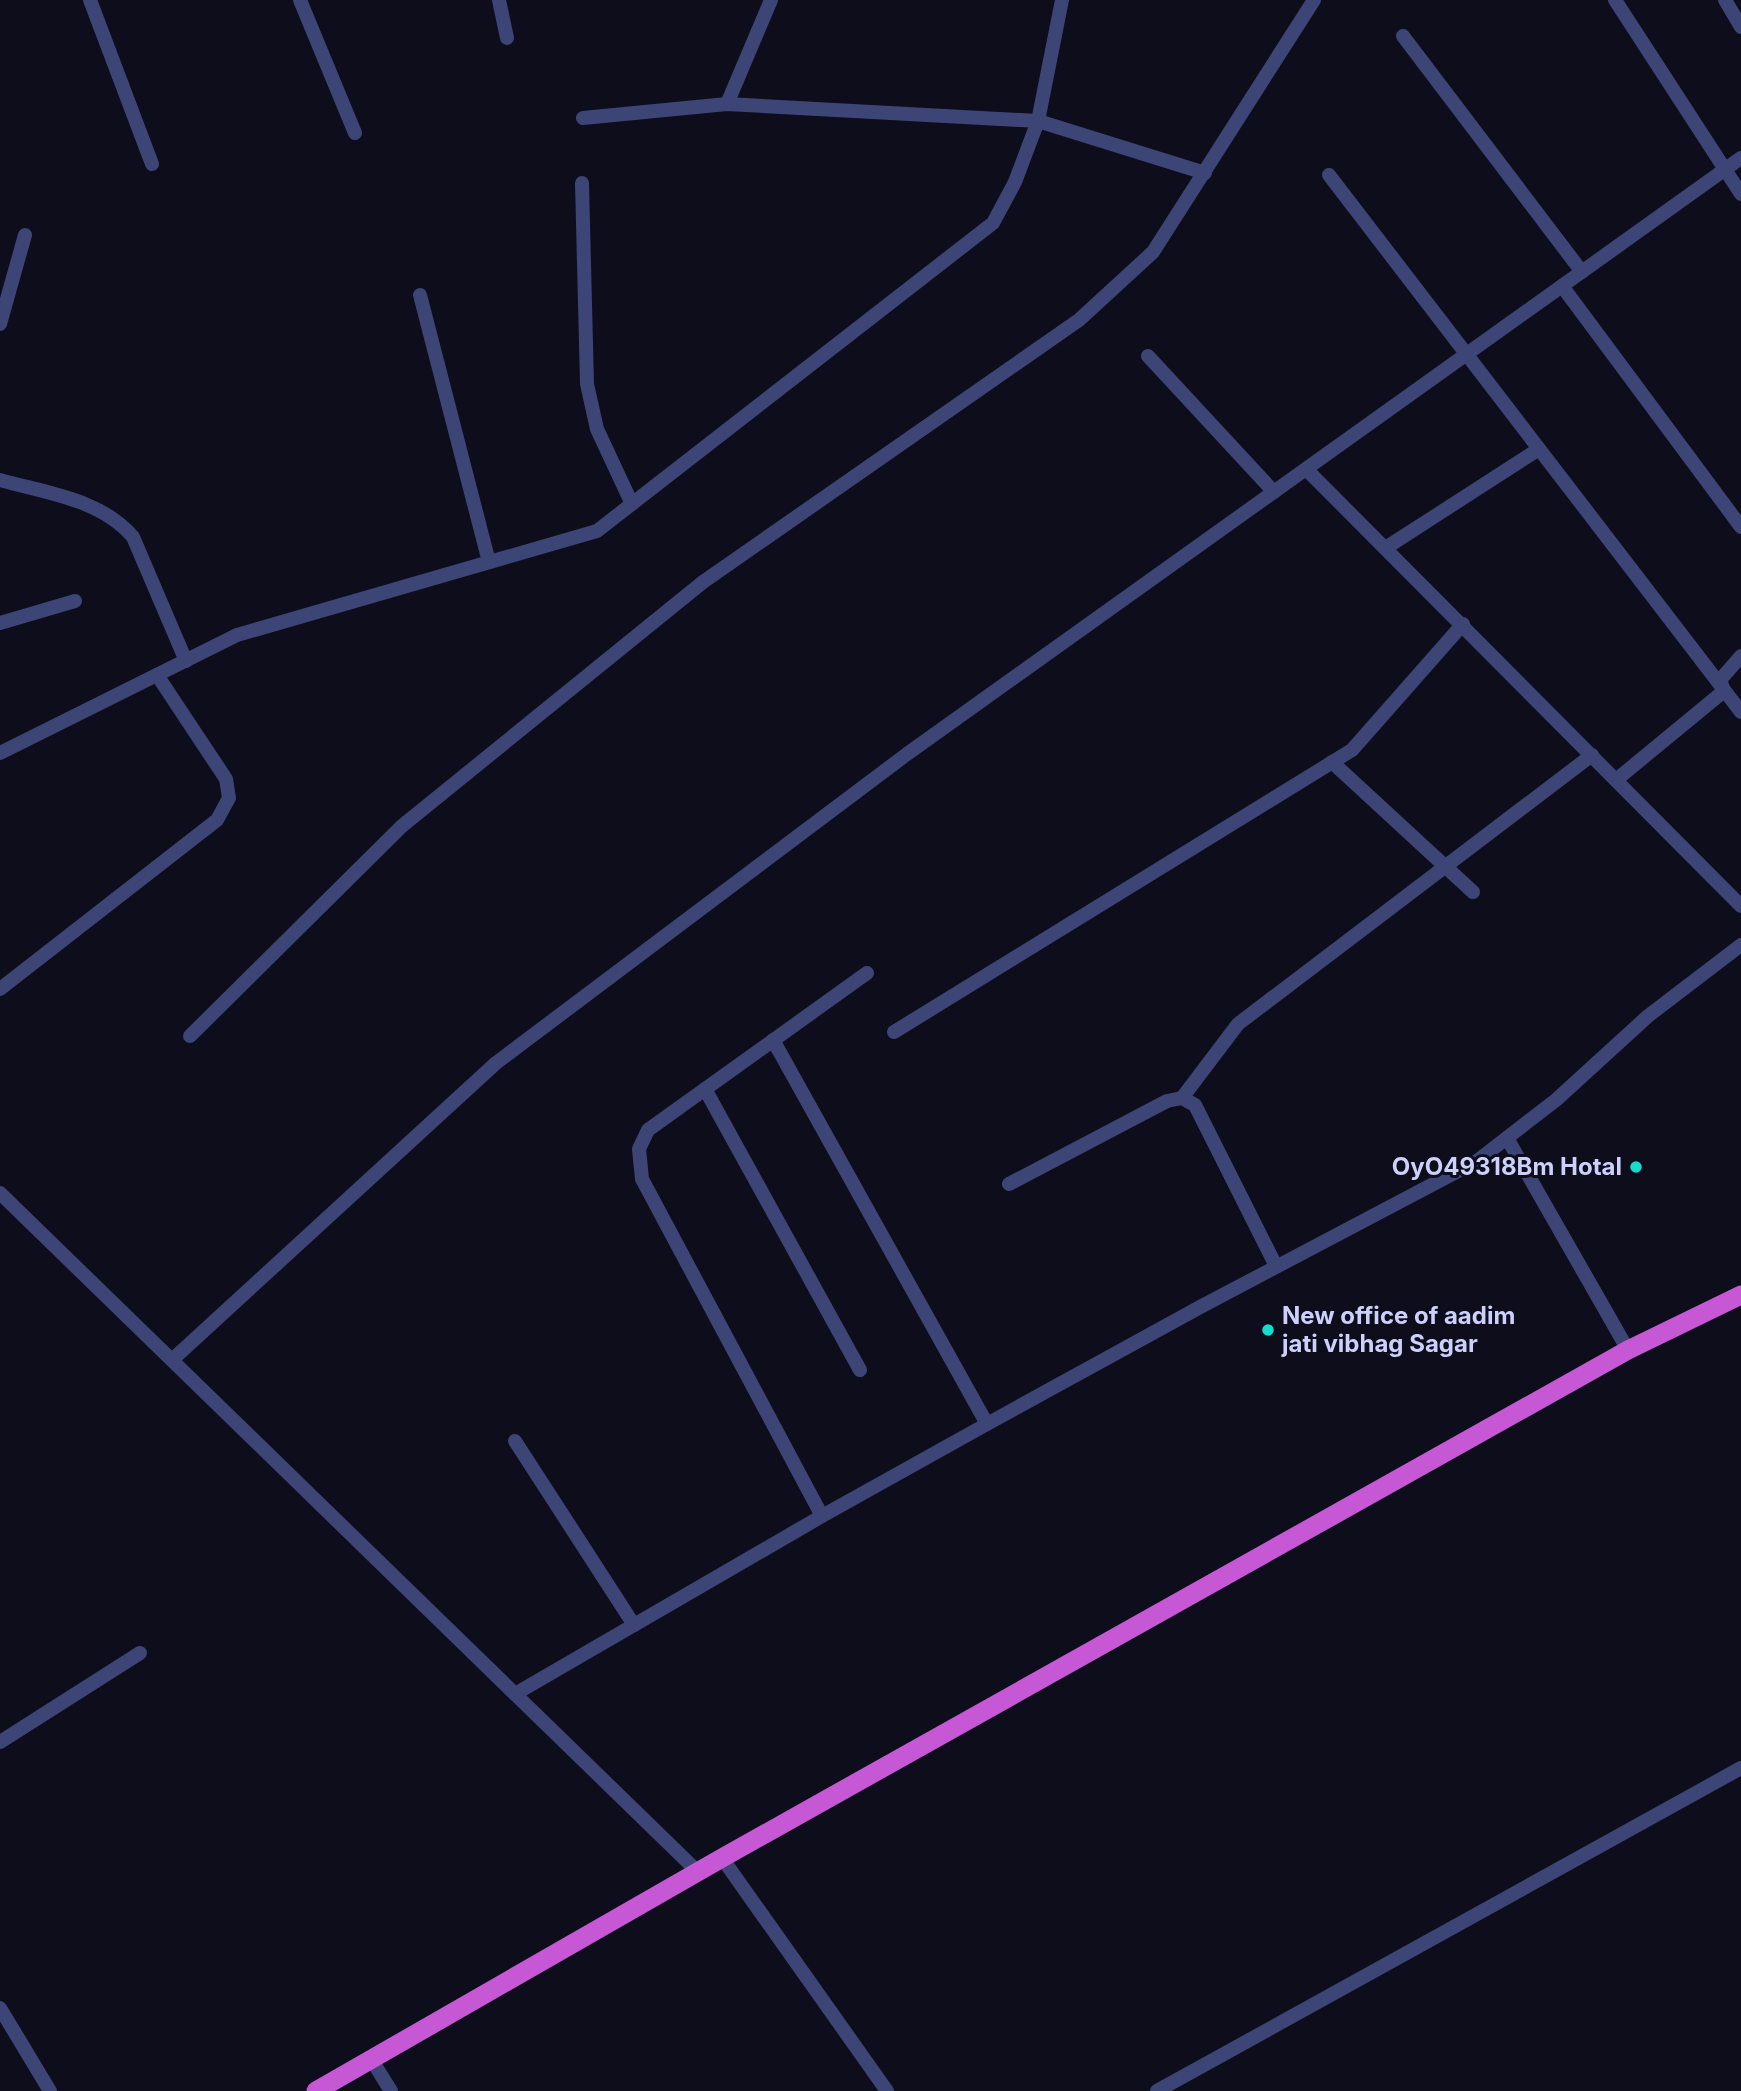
<svg xmlns="http://www.w3.org/2000/svg" width="1741" height="2091" font-family="Inter,sans-serif">
<rect width="100%" height="100%" fill="#0d0d1c"/>
<g fill="none" stroke-linecap="round" stroke-linejoin="round">
<g stroke="#3c4576" stroke-width="14">
<polyline points="90,0 152,164"/>
<polyline points="300,0 355,133"/>
<polyline points="499,0 507,38"/>
<polyline points="1157,2091 1741,1768"/>
</g>
<g stroke="#3c4576" stroke-width="14">
<polyline points="1615,0 1741,194"/>
<polyline points="1725,0 1741,27"/>
<polyline points="1403,36 1582,272"/>
<polyline points="727,104 771,0"/>
<polyline points="583,118 727,104 1038,121 1205,173"/>
<polyline points="1329,175 1741,712"/>
<polyline points="582,183 587,384 597,429 632,504"/>
<polyline points="1562,286 1741,527"/>
<polyline points="420,295 489,562"/>
<polyline points="0,324 25,235"/>
<polyline points="1148,356 1274,492"/>
<polyline points="1306,469 1741,906"/>
<path d="M0 480C46 493 101 499 133 537L186 661"/>
<polyline points="1387,547 1539,449"/>
<polyline points="0,623 75,601"/>
<polyline points="0,753 237,635 597,531 993,223 1015,182 1038,121 1062,0"/>
<polyline points="1332,762 1473,892"/>
<polyline points="1616,780 1724,691 1720,680 1741,656"/>
<polyline points="0,989 217,820 229,798 226,779 157,675"/>
<polyline points="894,1032 1352,750 1463,624"/>
<polyline points="190,1036 402,826 703,582 1079,320 1153,252 1314,0"/>
<polyline points="773,1040 987,1424"/>
<polyline points="705,1089 860,1370"/>
<polyline points="1182,1098 1238,1024 1592,755"/>
<polyline points="1507,1138 1628,1350"/>
<polyline points="1009,1184 1167,1101 1182,1098 1195,1105 1276,1266"/>
<polyline points="0,1193 698,1872"/>
<polyline points="172,1360 496,1063 907,754 1741,158"/>
<polyline points="515,1441 634,1625"/>
<polyline points="822,1516 642,1179 639,1149 648,1130 867,973"/>
<polyline points="515,1694 822,1516 987,1424 1202,1306 1477,1161 1556,1100 1648,1016 1741,945"/>
<polyline points="0,1742 140,1653"/>
<polyline points="722,1858 887,2091"/>
<polyline points="0,2008 50,2091"/>
<polyline points="371,2059 391,2091"/>
</g>
<polyline stroke="#c658d5" stroke-width="19" points="316,2091 722,1858 1628,1350 1741,1295"/>
</g>
<g fill="#15ddcb" stroke="#0d0d1c" stroke-width="2.5">
<circle cx="1636" cy="1167" r="7"/>
<circle cx="1268" cy="1330" r="7"/>
</g>
<g text-anchor="middle" stroke-width="6" stroke-linejoin="round" paint-order="stroke">
<g font-size="24" font-weight="bold" fill="#ccd0fa" stroke="#0d0d1c" text-anchor="end">
<text x="1622" y="1175">OyO49318Bm Hotal</text>
<text x="1282" y="1324" text-anchor="start">New office of aadim<tspan x="1282" dy="28">jati vibhag Sagar</tspan></text>
</g>
</g>
</svg>
